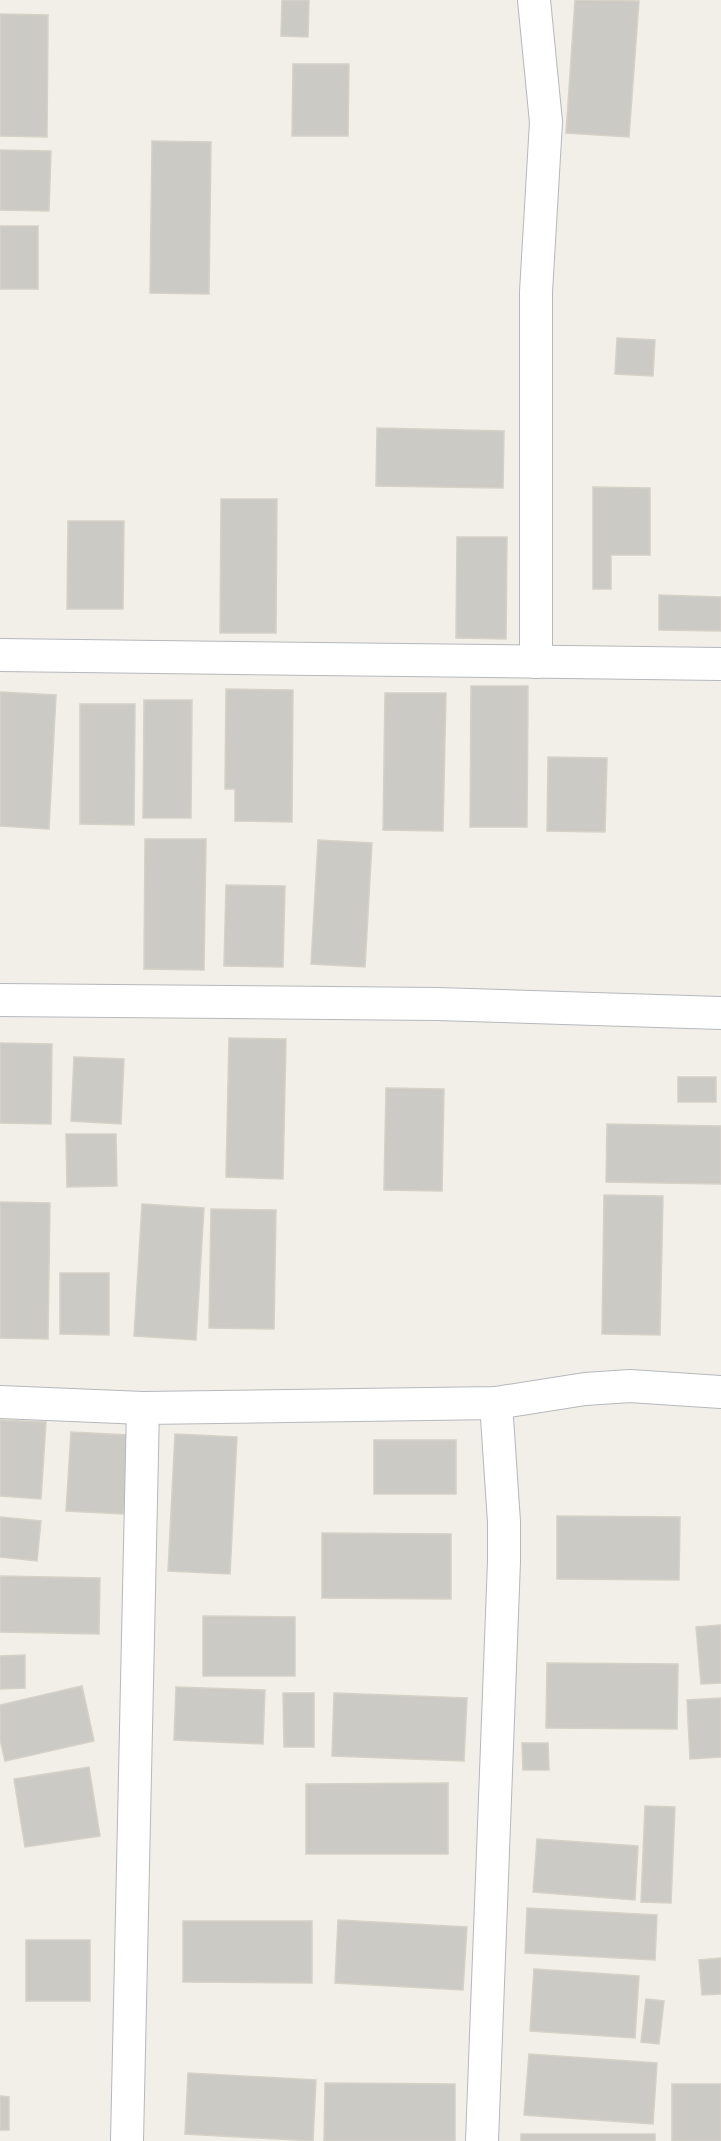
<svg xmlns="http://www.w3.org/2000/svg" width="721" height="2141" font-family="Figtree,sans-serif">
<rect width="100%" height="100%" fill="#f1efe8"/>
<g fill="#cccac5" stroke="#d6d1c6" stroke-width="1.5">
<polygon points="282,0 309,0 308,37 281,36"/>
<polygon points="575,0 639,1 629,137 566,133"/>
<polygon points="0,14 48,15 47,137 0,136"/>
<polygon points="293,64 349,64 348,136 292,136"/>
<polygon points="152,141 211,142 209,294 150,293"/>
<polygon points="0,150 51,151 49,211 0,210"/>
<rect x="0" y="226" width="38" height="63"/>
<polygon points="617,338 655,340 653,376 615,374"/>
<polygon points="377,428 504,431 503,488 376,486"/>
<polygon points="593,487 650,488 650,555 611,555 611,589 593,589"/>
<polygon points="221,499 277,499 276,633 220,633"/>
<polygon points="68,521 124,521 123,609 67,609"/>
<polygon points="457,537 507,537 506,639 456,638"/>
<polygon points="659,595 721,597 721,631 659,630"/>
<polygon points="471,686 528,686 527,827 470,827"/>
<polygon points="226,689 293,690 292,822 235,821 235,789 225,789"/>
<polygon points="0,692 56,695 49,829 0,826"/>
<polygon points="385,693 446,693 443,831 383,830"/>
<polygon points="144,700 192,700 191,818 143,818"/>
<polygon points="80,704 135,704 134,825 80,824"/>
<polygon points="548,757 607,758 605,832 547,831"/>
<polygon points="145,839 206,839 204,970 144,969"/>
<polygon points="318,840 372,843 365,967 311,964"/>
<polygon points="226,885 285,886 283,967 224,966"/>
<polygon points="229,1038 286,1039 283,1179 226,1177"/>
<polygon points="0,1043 52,1044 51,1124 0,1123"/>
<polygon points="74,1057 124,1059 121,1124 71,1121"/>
<rect x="678" y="1077" width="38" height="25"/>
<polygon points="386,1088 444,1089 442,1191 384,1190"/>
<polygon points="607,1124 721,1126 721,1184 606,1182"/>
<polygon points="66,1134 116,1134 117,1186 67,1187"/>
<polygon points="604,1195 663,1196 660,1335 602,1334"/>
<polygon points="0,1202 50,1203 48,1339 0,1338"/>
<polygon points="142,1204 204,1208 196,1340 134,1336"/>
<polygon points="211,1209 276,1210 274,1329 209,1328"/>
<polygon points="60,1273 109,1273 109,1335 60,1334"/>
<polygon points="0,1420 46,1422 41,1499 0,1496"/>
<polygon points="71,1432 128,1435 124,1514 66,1511"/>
<polygon points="175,1434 237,1437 230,1574 168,1571"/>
<rect x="374" y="1440" width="82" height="54"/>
<polygon points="557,1516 680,1517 679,1580 557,1579"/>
<polygon points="0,1517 41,1521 37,1561 0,1557"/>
<polygon points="322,1533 451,1534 451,1599 322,1598"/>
<polygon points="0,1576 100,1578 99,1634 0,1632"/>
<polygon points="203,1616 295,1617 295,1676 203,1676"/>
<polygon points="721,1625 721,1683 701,1684 696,1627"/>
<polygon points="25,1655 25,1688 0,1689 0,1656"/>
<polygon points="547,1663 678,1664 677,1729 546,1728"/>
<polygon points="82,1686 94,1741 5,1761 0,1739 0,1705"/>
<polygon points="176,1687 265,1690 263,1744 174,1740"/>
<polygon points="283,1693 314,1693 314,1747 284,1747"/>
<polygon points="334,1693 467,1698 464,1761 332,1756"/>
<polygon points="721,1698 721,1757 690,1759 687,1700"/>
<polygon points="522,1743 548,1743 549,1770 523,1770"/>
<polygon points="89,1767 100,1836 25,1847 14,1779"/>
<polygon points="448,1783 448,1854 306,1854 306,1784"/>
<polygon points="645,1806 675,1807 671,1903 641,1902"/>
<polygon points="537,1839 638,1846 635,1900 533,1892"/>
<polygon points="527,1908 657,1915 655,1960 525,1953"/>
<polygon points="338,1920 467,1927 463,1990 335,1983"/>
<polygon points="183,1921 312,1921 312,1983 183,1982"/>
<rect x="26" y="1940" width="64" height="61"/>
<polygon points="721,1958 721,1994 702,1995 699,1960"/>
<polygon points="534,1969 639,1976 635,2038 530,2031"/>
<polygon points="646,1999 664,2001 659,2044 641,2042"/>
<polygon points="529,2054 657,2063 653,2124 524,2115"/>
<polygon points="188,2073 316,2080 313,2141 185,2134"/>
<polygon points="325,2083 455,2084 455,2141 324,2141"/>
<rect x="672" y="2084" width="49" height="57"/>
<polygon points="0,2096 9,2097 9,2130 0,2130"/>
<rect x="521" y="2134" width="134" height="7"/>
</g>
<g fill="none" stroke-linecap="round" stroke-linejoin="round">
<g stroke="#b5b8bc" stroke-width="34">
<g id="minor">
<polyline points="534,0 546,122 536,292 536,662"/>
<polyline points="0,655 721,664"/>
<polyline points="0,1000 437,1004 721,1013"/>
<polyline points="0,1402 143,1408 496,1403 585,1389 630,1386 721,1392"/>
<polyline points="127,2141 143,1408"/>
<polyline points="482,2141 504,1561 504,1522 496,1403"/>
</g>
</g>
<use href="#minor" stroke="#fff" stroke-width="32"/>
</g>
</svg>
